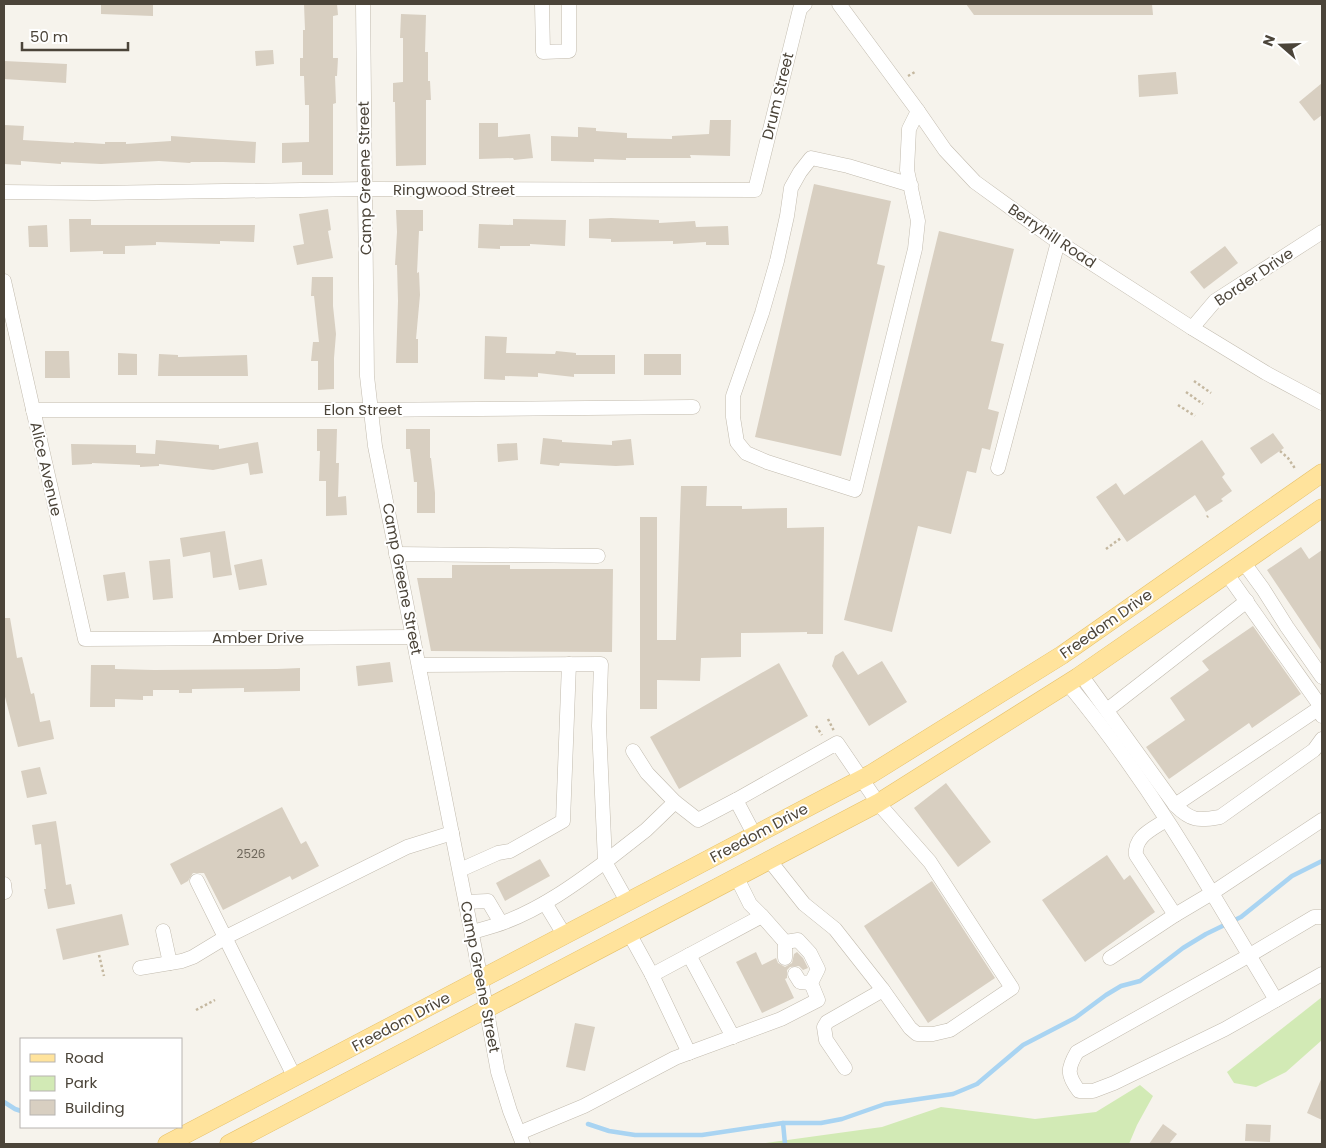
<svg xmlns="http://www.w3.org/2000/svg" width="1326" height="1148" font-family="Poppins,sans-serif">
<rect width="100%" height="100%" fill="#f6f3ec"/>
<g fill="#d2eab5">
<polygon points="1322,997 1322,1040 1286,1072 1256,1087 1234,1083 1227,1072"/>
<polygon points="1140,1085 1153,1096 1137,1125 1129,1144 759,1144 882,1127 941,1107 1035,1119 1096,1112"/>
</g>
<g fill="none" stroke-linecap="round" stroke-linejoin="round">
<g stroke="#a9d4f2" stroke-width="4.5">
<polyline points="4,1102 15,1109 21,1111"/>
<polyline points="783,1123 785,1144"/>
<polyline points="588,1124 609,1131 635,1135 702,1135 783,1123 821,1123 842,1119 885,1104 953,1094 977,1084 1023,1045 1075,1018 1106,995 1121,986 1140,981 1183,948 1206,934 1241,917 1292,876 1322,861"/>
</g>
</g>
<g fill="#d8cfc1">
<polygon points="101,4 153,4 153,16 101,14"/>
<polygon points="304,4 337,4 338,15 333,16 333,58 338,58 337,76 335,76 336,103 333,104 333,175 302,175 302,162 282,163 282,143 309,142 309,105 305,105 304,76 300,76 300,58 303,58 303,30 305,30"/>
<polygon points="966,4 1152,4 1153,15 974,15"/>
<polygon points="401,14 426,15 425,52 428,52 428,81 430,81 431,100 426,100 426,165 396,166 395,102 393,102 393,83 403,82 403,38 400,38"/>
<polygon points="273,50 274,64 256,66 255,51"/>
<polygon points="4,61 67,64 66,83 4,79"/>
<polygon points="1176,72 1178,94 1139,97 1138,75"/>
<polygon points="1322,83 1322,115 1314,121 1299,102"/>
<polygon points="710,120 731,120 730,156 690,155 691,158 626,158 626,160 594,159 594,162 551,161 551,136 578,137 578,127 596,128 596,131 627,133 627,138 672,139 672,136 709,134"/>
<polygon points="479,123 498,123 498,137 530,134 533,158 514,160 513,158 479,159"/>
<polygon points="4,125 24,126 23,140 74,143 74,142 105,144 105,142 126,142 126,144 171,141 171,136 256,142 255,163 223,162 191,162 190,163 159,161 101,164 61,162 61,164 21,161 21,165 4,164"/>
<polygon points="814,184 891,201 877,264 885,266 841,456 755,437"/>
<polygon points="328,209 331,230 328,231 333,258 297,265 293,246 304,244 299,214"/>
<polygon points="396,210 423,210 423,231 419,231 417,273 419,272 420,295 416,339 418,339 418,363 396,363 398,301 397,265 395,265 397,232"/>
<polygon points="611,218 659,220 659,223 695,221 696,227 728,226 729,245 706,245 706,242 673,244 673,241 611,242 611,239 589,238 589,219"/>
<polygon points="69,219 91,219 91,225 255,225 254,242 220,241 220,244 156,242 156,245 125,246 125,254 103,254 103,251 70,252"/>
<polygon points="513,219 566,220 565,246 530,244 530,246 500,246 500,249 478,248 479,224 513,225"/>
<polygon points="47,225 48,247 29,247 28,226"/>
<polygon points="939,231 1014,249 991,341 1004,344 988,409 999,412 990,450 982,448 976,473 967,471 951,534 918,526 892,632 844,620"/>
<polygon points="1225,246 1238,263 1204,289 1190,272"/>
<polygon points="312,277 333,277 333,306 336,334 334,358 334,389 318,390 318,361 311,361 313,342 319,342 314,296 311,296"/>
<polygon points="485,336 507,337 506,353 555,354 556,351 576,353 576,355 615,355 615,374 574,374 574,377 538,373 538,377 505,376 505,380 484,379"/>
<polygon points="45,351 69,351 70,378 45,378"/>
<polygon points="118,353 137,354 137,375 118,375"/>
<polygon points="159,354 178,355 178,357 247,355 248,376 158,376"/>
<rect x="644" y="354" width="37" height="21"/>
<polygon points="317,429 337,429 336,463 339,463 338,497 346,496 347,515 326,516 326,481 319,481 320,451 317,451"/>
<polygon points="406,429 430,429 430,458 431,458 435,493 435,513 417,513 417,482 414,482 410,449 406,449"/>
<polygon points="1273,433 1284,448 1261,464 1250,448"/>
<polygon points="543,438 562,440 562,442 612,445 612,441 631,439 634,465 616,466 560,463 559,466 540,464"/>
<polygon points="156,440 219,445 219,449 258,442 263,473 250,475 248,463 213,470 159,464 159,466 140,467 140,465 92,463 92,464 72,465 71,444 136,445 136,453 155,454"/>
<polygon points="1202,440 1225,474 1222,477 1232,491 1221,499 1223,501 1206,512 1195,495 1127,542 1096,497 1116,483 1124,495"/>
<polygon points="517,443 518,460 498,462 497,444"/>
<polygon points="681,486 707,486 706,506 742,506 742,509 787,508 787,528 824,527 823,634 807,634 807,632 741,633 741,657 701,658 700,681 657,680 657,709 640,709 640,517 657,517 657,640 676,640"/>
<polygon points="225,531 232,575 213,578 210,552 183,557 180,538"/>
<polygon points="1301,547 1309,559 1322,550 1322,652 1267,570"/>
<polygon points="170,559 173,598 153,600 149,561"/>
<polygon points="262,559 267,585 239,590 234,565"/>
<polygon points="452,565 510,565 510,569 613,569 612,652 431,651 417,578 452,578"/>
<polygon points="125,572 129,598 107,601 103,575"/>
<polygon points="4,618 10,618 17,658 22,657 31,694 34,693 40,722 50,720 54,739 18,747 4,693"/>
<polygon points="1253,626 1301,694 1252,728 1249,723 1169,779 1146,747 1185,720 1170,698 1209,670 1202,661"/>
<polygon points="843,651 858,675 882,661 907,702 869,726 832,666 835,656"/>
<polygon points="390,662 393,682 358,686 356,666"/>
<polygon points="779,663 808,716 679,789 650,737"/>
<polygon points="91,665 115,665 115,669 154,670 277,669 300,668 300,691 244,692 244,688 192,689 192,693 179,693 179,690 153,690 153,696 143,696 143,700 115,699 115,707 90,707"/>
<polygon points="40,767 47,794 27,798 21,771"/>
<polygon points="946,783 991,842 958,867 914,808"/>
<polygon points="282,807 301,844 306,841 319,866 292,880 290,876 223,910 204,873 193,873 188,881 181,885 170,864"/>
<polygon points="56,821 66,885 71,884 75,904 48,909 44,889 46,889 41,844 35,845 32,825"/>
<polygon points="1107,855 1124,880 1130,875 1155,912 1085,962 1042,900"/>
<polygon points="540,859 550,876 505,901 496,883"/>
<polygon points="932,881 995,978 928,1023 864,926"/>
<polygon points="122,914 129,945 63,960 56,929"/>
<polygon points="756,952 762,965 776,958 778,963 785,967 792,963 794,954 797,952 803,958 808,968 803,970 799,966 790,967 787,970 787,978 785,979 794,998 762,1013 736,962"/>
<polygon points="575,1023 595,1027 585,1071 566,1067"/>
<polygon points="1322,1077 1322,1120 1307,1113"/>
<polygon points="1163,1124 1177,1134 1169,1144 1149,1144"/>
<polygon points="1246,1124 1271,1125 1270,1142 1245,1141"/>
</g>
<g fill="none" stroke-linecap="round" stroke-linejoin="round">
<g stroke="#c2bbae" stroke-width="15">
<g id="minor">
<polyline points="363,4 367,376 375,446 481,980 498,1072 510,1111 523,1144"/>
<polyline points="542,4 543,52 569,51 569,4"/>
<polyline points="839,4 918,111 945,150 975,182 1051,237 1192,328 1266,373 1322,403"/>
<polyline points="911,185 848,166 811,158 800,172 791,188 787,216 777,261 762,313 733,396 733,417 737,442 746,453 767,462 855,490 915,249 918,221 907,170 909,129 918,111"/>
<polyline points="4,192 94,193 365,189 755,190 800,9 805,4"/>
<polyline points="4,281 85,639 413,637"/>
<polyline points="1192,328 1215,301 1322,232"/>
<polyline points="33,410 356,410 693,407"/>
<polyline points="998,468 1058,242"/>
<polyline points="396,554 598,556"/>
<polyline points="1244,563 1263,589 1287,627 1322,677"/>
<polyline points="1227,574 1321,707 1322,716"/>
<path d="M419 665 601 664 599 726 605 862C574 885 542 908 505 922 495 926 483 929 472 932"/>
<path d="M1081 675 1175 805C1191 821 1198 821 1220 817L1314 750 1322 739"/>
<path d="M1068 684C1122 749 1169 820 1212 893L1175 915 1110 958"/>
<polyline points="1107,710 1247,601"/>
<polyline points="633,751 647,773 675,802 698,820 736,800"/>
<polyline points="1175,805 1321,707"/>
<path d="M1166 820C1153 829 1134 836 1136 855L1175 915"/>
<polyline points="755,836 736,800 837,743 878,803 930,862 1012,988 950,1030 933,1034 917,1034 910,1028 883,990 835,929 804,904 770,861"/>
<polyline points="460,870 498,853 510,851 563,821 569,664"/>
<polyline points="197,881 295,1078"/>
<polyline points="4,884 5,892 4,892"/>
<polyline points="466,902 488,901 501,923"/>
<polyline points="545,903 565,936"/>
<polyline points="628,903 605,862 646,830 675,802"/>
<path d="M1322 917H1314L1250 955 1077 1052C1067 1069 1067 1075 1079 1091H1093L1114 1083 1225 1029 1322 974"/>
<polyline points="163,931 170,963"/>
<polyline points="630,935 652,975"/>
<polyline points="785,942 785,958"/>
<polyline points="689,955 733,1037"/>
<polyline points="140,968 182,961 193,957 226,937 407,847 452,833"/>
<polyline points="795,974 800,982 811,983"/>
<polyline points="1276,1000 1212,893 1322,820"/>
<polyline points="689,1053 652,975 762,916"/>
<polyline points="845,1068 826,1040 824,1027 827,1022 883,990"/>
<polyline points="519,1133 584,1106 675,1058 781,1019 818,1000 811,983 818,969 810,953 798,940 785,942 762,916 750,904 737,878"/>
</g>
</g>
<g stroke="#e6c16a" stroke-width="19">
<g id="major">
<polyline points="167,1144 871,774 1062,655 1322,473"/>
<polyline points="229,1144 878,803 1078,677 1322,508"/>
</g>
</g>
<g stroke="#c4b79f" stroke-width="2.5" stroke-dasharray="2.5 2.5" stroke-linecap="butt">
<polyline points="908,76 915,72"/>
<polyline points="1194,381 1211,393"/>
<polyline points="1186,392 1203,404"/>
<polyline points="1178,405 1195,416"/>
<polyline points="1280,451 1288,458 1296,470"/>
<polyline points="1207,517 1208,516"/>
<polyline points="1106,549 1121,538"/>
<polyline points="828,719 834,731"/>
<polyline points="816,726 822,735"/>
<polyline points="99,955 104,976"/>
<polyline points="196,1010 215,1000"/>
</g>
<use href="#minor" stroke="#fff" stroke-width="14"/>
<use href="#major" stroke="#ffe39c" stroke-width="18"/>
</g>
<g text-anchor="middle" stroke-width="4" stroke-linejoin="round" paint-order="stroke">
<g font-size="12" fill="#6e675b">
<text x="251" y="858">2526</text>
</g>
<g font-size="15" fill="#4b4439" stroke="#fff">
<text transform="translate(778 96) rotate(-76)" y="5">Drum Street</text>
<text transform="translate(365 178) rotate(-91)" y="5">Camp Greene Street</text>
<text x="454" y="195">Ringwood Street</text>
<text transform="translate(1052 236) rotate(34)" y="5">Berryhill Road</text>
<text transform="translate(1254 277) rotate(-34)" y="5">Border Drive</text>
<text x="363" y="415">Elon Street</text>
<text transform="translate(46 469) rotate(77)" y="5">Alice Avenue</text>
<text transform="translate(402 579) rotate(79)" y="5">Camp Greene Street</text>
<text transform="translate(1106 624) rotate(-35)" y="5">Freedom Drive</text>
<text x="258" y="643">Amber Drive</text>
<text transform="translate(759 833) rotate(-28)" y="5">Freedom Drive</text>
<text transform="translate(480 977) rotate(79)" y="5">Camp Greene Street</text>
<text transform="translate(401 1022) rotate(-28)" y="5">Freedom Drive</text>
</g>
</g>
<rect width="1326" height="1148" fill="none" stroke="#4b4439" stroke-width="10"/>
<rect x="20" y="1038" width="162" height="90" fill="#ffffff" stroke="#b7b4b0"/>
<rect x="30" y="1054" width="25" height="8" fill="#ffe39c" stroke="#b7b4b0"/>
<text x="65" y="1063" font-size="15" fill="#4b4439">Road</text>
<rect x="30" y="1076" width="25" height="15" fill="#d2eab5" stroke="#b7b4b0"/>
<text x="65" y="1088" font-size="15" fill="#4b4439">Park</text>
<rect x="30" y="1100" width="25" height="15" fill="#d8cfc1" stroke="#b7b4b0"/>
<text x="65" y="1113" font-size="15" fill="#4b4439">Building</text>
<g transform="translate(1281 45) rotate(290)" stroke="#ffffff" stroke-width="4" paint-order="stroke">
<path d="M0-4L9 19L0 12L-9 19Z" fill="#4b4439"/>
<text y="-8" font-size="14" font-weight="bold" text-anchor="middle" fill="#4b4439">N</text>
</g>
<path d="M22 42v8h106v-8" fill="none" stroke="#4b4439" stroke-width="2.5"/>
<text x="30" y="42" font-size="15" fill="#4b4439" stroke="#ffffff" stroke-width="4" paint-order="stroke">50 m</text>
</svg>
